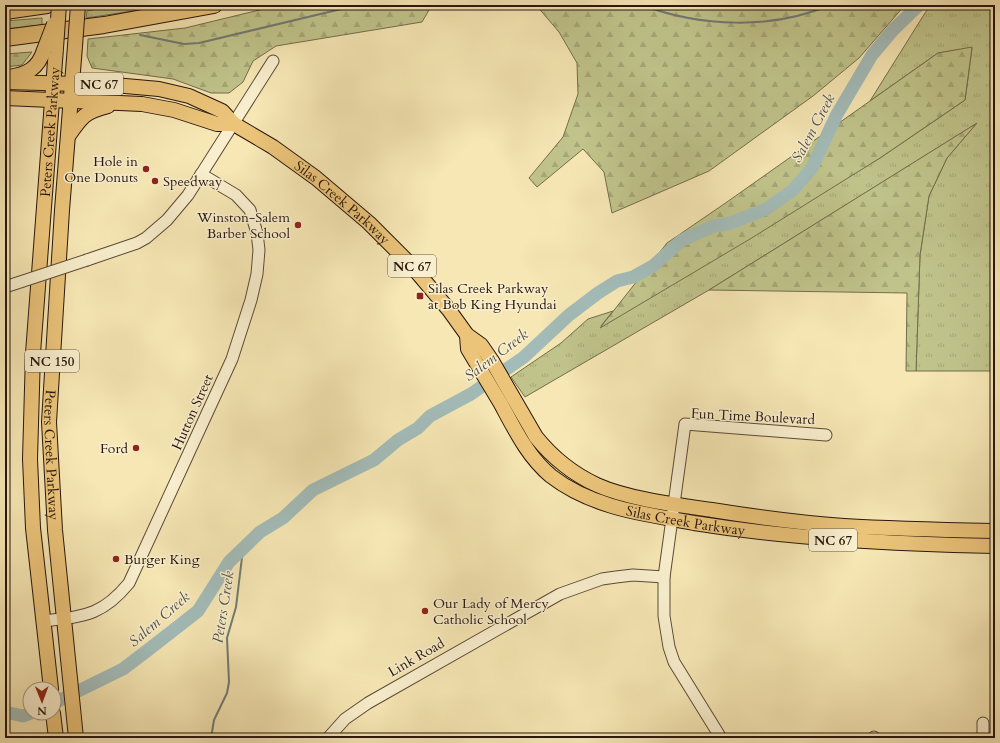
<svg xmlns="http://www.w3.org/2000/svg" width="1000" height="743" font-family="Cardo,serif">
<defs>
<pattern id="grass-tufts" width="24" height="20" patternUnits="userSpaceOnUse"><rect width="24" height="20" fill="#c0c48b"/><path d="M3 7l-1-3M5 7V3M7 7l1-3M15 17l-1-3M17 17v-4M19 17l1-3" fill="none" stroke="#a5a877"/></pattern>
<pattern id="forest-firs" width="22" height="20" patternUnits="userSpaceOnUse"><rect width="22" height="20" fill="#c0c48b"/><path d="M5 1l3.5 6h-7zM16 11l3.5 6h-7z" fill="#a5a877"/></pattern>
</defs>
<rect width="100%" height="100%" fill="#f6e7b4"/>
<filter id="stains"><feTurbulence type="fractalNoise" baseFrequency=".005" numOctaves="4"/><feColorMatrix values="0 0 0 0 .2 0 0 0 0 .09 0 0 0 0 .02 0 0 0 .5 -.17"/></filter>
<radialGradient id="worn" r=".72"><stop offset=".6" stop-color="#630" stop-opacity="0"/><stop offset="1" stop-color="#630" stop-opacity=".3"/></radialGradient>
<g fill="url(#grass-tufts)" stroke="#746d4c">
<polygon points="118,5 173,5 86,18 87,11"/>
<polygon points="930,5 995,5 995,371 916,371 920,255 929,196 947,158 976,124 709,290 525,397 511,377 561,343 588,319 613,311 601,326 880,158 965,100 972,48 938,53 870,101"/>
<polygon points="42,18 42,25 5,29 5,21"/>
</g>
<g fill="url(#forest-firs)" stroke="#746d4c">
<polygon points="280,5 432,5 422,22 276,46 253,61 243,82 229,93 211,93 173,79 92,68 87,56 88,39 185,28"/>
<polygon points="536,5 905,5 859,58 813,96 709,171 612,213 604,172 583,149 537,187 529,178 563,137 578,94 577,63 559,32"/>
<polygon points="972,47 965,100 880,158 750,239 600,328 667,243 727,202 938,53"/>
<polygon points="32,52 22,65 5,67 5,54"/>
<polygon points="977,123 947,158 929,196 920,255 916,371 906,371 907,293 709,290"/>
</g>
<g fill="none" stroke-linecap="round" stroke-linejoin="round">
<g stroke="#717a74" stroke-width="2">
<path d="M642 5C700 27 772 30 830 5"/>
<polyline points="140,35 184,44 199,43 358,5"/>
<polyline points="211,738 214,720 227,693 229,682 227,638 236,607 243,549"/>
</g>
<g stroke="#a3bcb9" stroke-width="13">
<polyline points="54,703 123,669 148,650 198,611 229,562 260,532 283,518 313,490 374,460 398,440 418,428 430,416 471,394 524,357 569,315 598,293 617,281 633,277 653,266 682,240 714,226 731,223 766,209 793,190 812,168 836,116 872,55 893,30 919,5"/>
<polyline points="5,712 23,716 31,713"/>
</g>
<g stroke="#5b4a36" stroke-width="13">
<g id="minor">
<polyline points="87,260 137,243 146,238 167,220 188,195 273,61"/>
<path d="M44 621C84 616 102 616 129 583L232 359 251 300 257 274 259 250 257 233 250 210 236 195 201 174"/>
<polyline points="328,738 345,719 368,703 560,594 602,579 616,577 633,575 664,577"/>
<polyline points="721,738 674,662 669,647 664,616 664,577 685,424 826,435"/>
<polyline points="874,738 874,737"/>
<polyline points="983,738 983,723"/>
</g>
</g>
<g stroke="#27160c" stroke-width="16">
<g id="major">
<path id="s1" d="M75 46 62 210 49 422 55 530 76 738"/>
<path d="M9 77C27 74 38 69 44 50"/>
<path id="s2" d="M5 82 114 85 159 89 189 96 222 111 234 124 273 147 316 178 369 223 411 265 449 310 467 335 481 345 492 361 536 437C553 458 573 474 597 485 628 499 678 505 712 510 756 517 800 523 844 526 894 529 945 530 995 531"/>
<polyline points="5,98 142,104 174,110 217,124 234,124"/>
<path d="M69 135C82 116 85 112 108 106"/>
<path id="s3" d="M467 335 468 349C479 367 490 386 501 404 515 430 528 457 551 476 592 508 645 514 694 523 794 539 894 544 995 546"/>
<path id="s4" d="M51 689 33 528 30 459 33 353 56 48"/>
<polyline points="53,713 56,738"/>
</g>
</g>
<g stroke="#27160c" stroke-width="18">
<g id="highway">
<polyline points="5,11 47,5"/>
<polyline points="5,38 104,25 214,5"/>
</g>
</g>
<use href="#minor" stroke="#f9efce" stroke-width="11"/>
<use href="#major" stroke="#ebc47a" stroke-width="14"/>
<use href="#highway" stroke="#ebc47a" stroke-width="16"/>
<g stroke="#5b4a36" stroke-width="13" stroke-linecap="butt">
<polyline id="minor-bridge" points="5,287 87,260"/>
</g>
<g stroke="#27160c" stroke-width="16" stroke-linecap="butt">
<g id="major-bridge">
<polyline points="75,46 78,5"/>
<polyline points="56,48 59,5"/>
<polyline points="44,50 54,24"/>
</g>
</g>
<use href="#minor-bridge" stroke="#f9efce" stroke-width="11"/>
<use href="#major-bridge" stroke="#ebc47a" stroke-width="14"/>
</g>
<g fill="#8f2418" stroke="#f9efce" stroke-width="1.5">
<circle cx="146" cy="169" r="4"/>
<circle cx="155" cy="181" r="4"/>
<circle cx="298" cy="225" r="4"/>
<rect x="416" y="292" width="8" height="8" rx="2"/>
<circle cx="136" cy="448" r="4"/>
<circle cx="116" cy="559" r="4"/>
<circle cx="425" cy="611" r="4"/>
</g>
<g text-anchor="middle" stroke-width="3" stroke-linejoin="round" paint-order="stroke">
<g fill="#f9efce" stroke="#665746" stroke-width="1">
<rect x="75" y="73" width="48" height="22" rx="3"/>
<rect x="388" y="255" width="48" height="22" rx="3"/>
<rect x="25" y="350" width="54" height="22" rx="3"/>
<rect x="809" y="529" width="48" height="22" rx="3"/>
</g>
<g font-size="13" font-weight="bold" fill="#27160c">
<text x="99" y="89">NC 67</text>
<text x="412" y="271">NC 67</text>
<text x="52" y="366">NC 150</text>
<text x="833" y="545">NC 67</text>
</g>
<g font-size="14" fill="#27160c" stroke="#f9efce">
<text dy="5" stroke="none"><textPath href="#s4" startOffset="559">Peters Creek Parkway</textPath></text>
<text dy="5" stroke="none"><textPath href="#s2" startOffset="373">Silas Creek Parkway</textPath></text>
<text transform="translate(192 412) rotate(-66)" y="5">Hutton Street</text>
<text transform="translate(753 416) rotate(3)" y="5">Fun Time Boulevard</text>
<text dy="5" stroke="none"><textPath href="#s1" startOffset="410">Peters Creek Parkway</textPath></text>
<text dy="5" stroke="none"><textPath href="#s3" startOffset="310">Silas Creek Parkway</textPath></text>
<text transform="translate(416 657) rotate(-30)" y="5">Link Road</text>
</g>
<g font-size="14" fill="#27160c" stroke="#f9efce" text-anchor="start">
<text x="138" y="166" text-anchor="end">Hole in<tspan x="138" dy="16">One Donuts</tspan></text>
<text x="163" y="186">Speedway</text>
<text x="290" y="222" text-anchor="end">Winston-Salem<tspan x="290" dy="16">Barber School</tspan></text>
<text x="428" y="293">Silas Creek Parkway<tspan x="428" dy="16">at Bob King Hyundai</tspan></text>
<text x="128" y="453" text-anchor="end">Ford</text>
<text x="124" y="564">Burger King</text>
<text x="433" y="608">Our Lady of Mercy<tspan x="433" dy="16">Catholic School</tspan></text>
</g>
<g font-size="15" font-style="italic" fill="#525049" stroke="#f9efce">
<text transform="translate(813 128) rotate(-62)" y="5">Salem Creek</text>
<text transform="translate(496 355) rotate(-37)" y="5">Salem Creek</text>
<text transform="translate(223 607) rotate(-81)" y="5">Peters Creek</text>
<text transform="translate(159 619) rotate(-41)" y="5">Salem Creek</text>
</g>
</g>
<rect width="1000" height="743" fill="none" stroke="#f6e7b4" stroke-width="20"/>
<rect x="6" y="6" width="988" height="731" fill="none" stroke="#27160c" stroke-width="2"/>
<rect x="10" y="10" width="980" height="723" fill="none" stroke="#27160c"/>
<g transform="translate(42 701) rotate(179)"><circle r="19" fill="#f9efce" stroke="#a59880"/>
<path d="M0-3L7 15L0 10L-7 15Z" fill="#8f2418"/>
<text y="-6" font-size="11" font-weight="bold" text-anchor="middle" fill="#27160c">N</text>
</g>
<rect width="100%" height="100%" filter="url(#stains)"/>
<rect width="100%" height="100%" fill="url(#worn)"/>
</svg>
